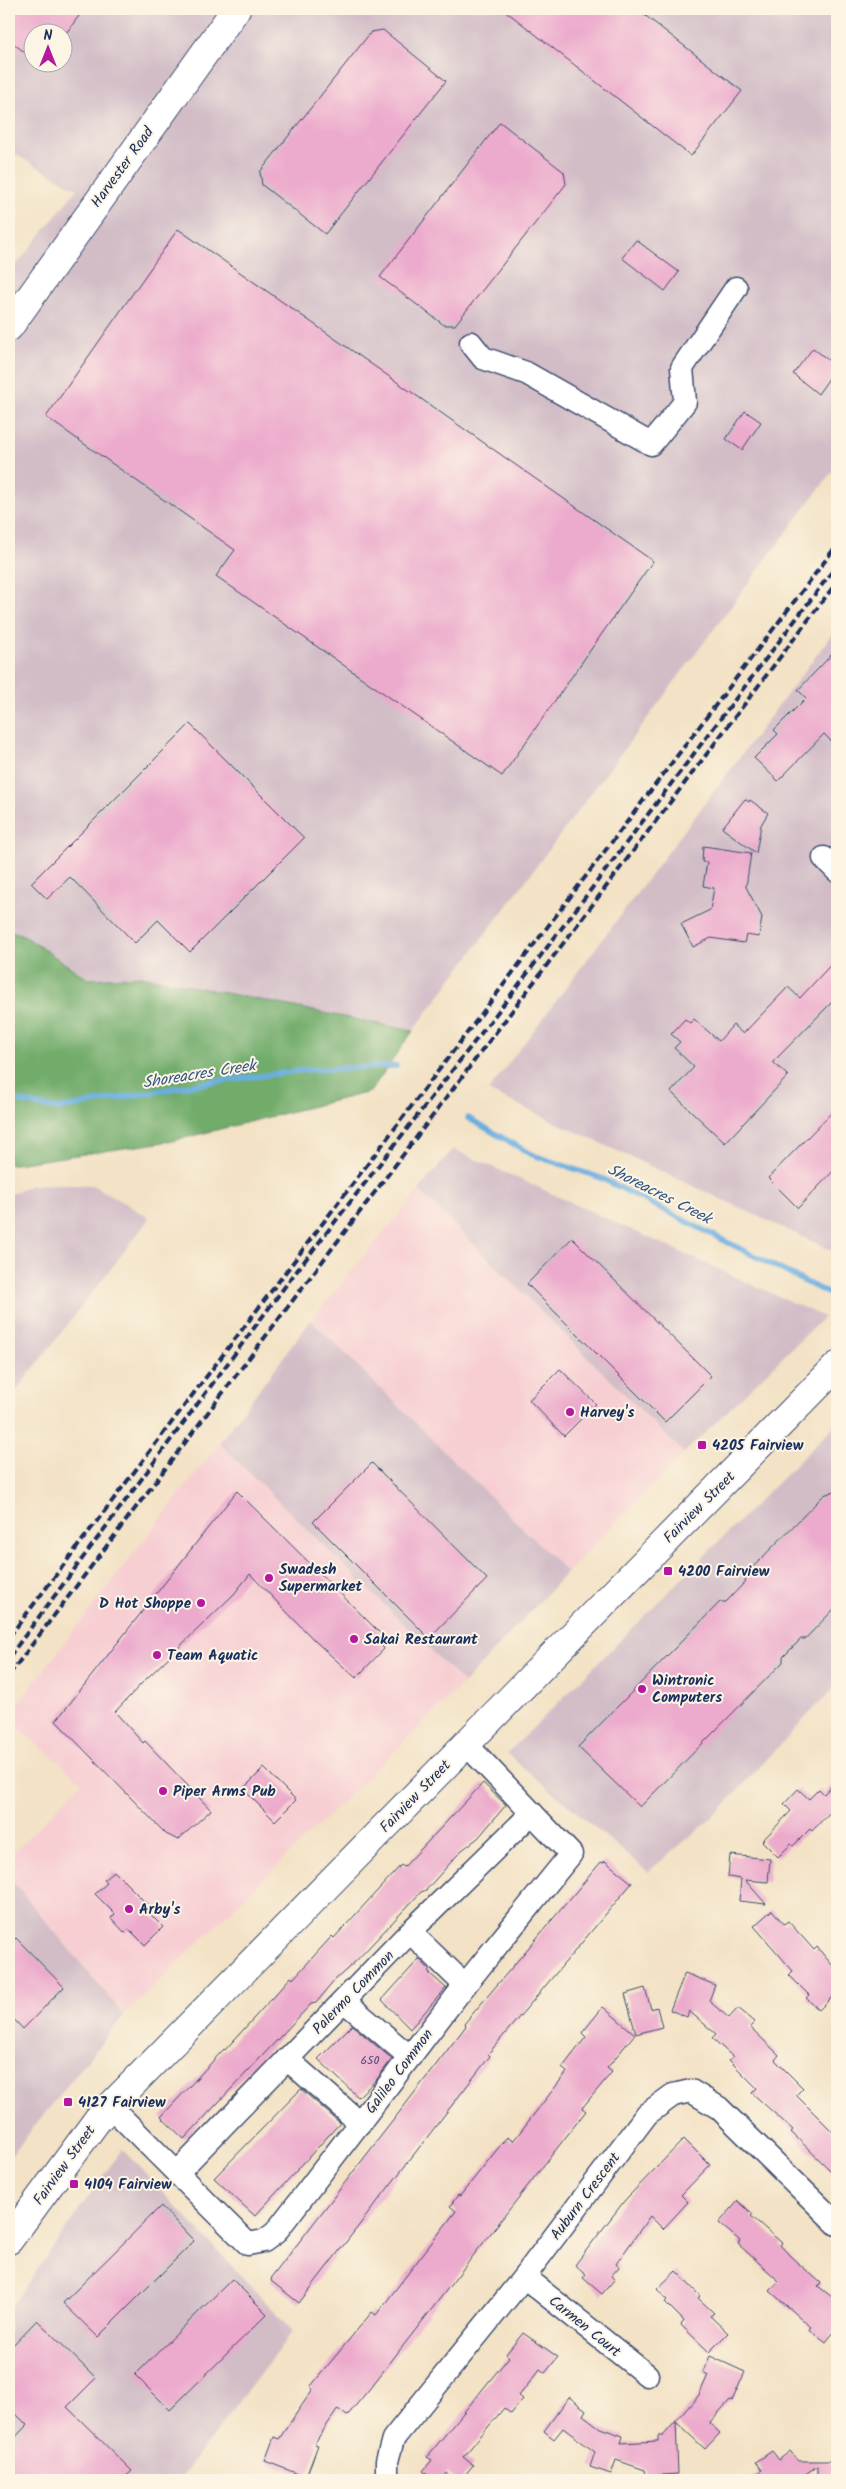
<svg xmlns="http://www.w3.org/2000/svg" width="846" height="2489" font-family="Kalam,sans-serif">
<rect width="100%" height="100%" fill="#fcf5e5"/>
<filter id="ink" filterUnits="userSpaceOnUse"><feTurbulence type="fractalNoise" baseFrequency=".02" numOctaves="2"/><feDisplacementMap in="SourceGraphic" scale="10" xChannelSelector="R" yChannelSelector="G"/><feConvolveMatrix kernelMatrix="1 2 1 2 8 2 1 2 1" color-interpolation-filters="sRGB"/></filter>
<filter id="wash" filterUnits="userSpaceOnUse"><feTurbulence type="fractalNoise" baseFrequency=".0096" numOctaves="4" result="noise"/><feDisplacementMap in="SourceGraphic" scale="20" xChannelSelector="R" yChannelSelector="G"/><feGaussianBlur stdDeviation="1.12" result="paint"/><feColorMatrix in="noise" values="0 0 0 0 0 0 0 0 0 0 0 0 0 0 0 0 0 1.4 0 .05"/><feComposite in="paint" operator="in"/></filter>
<g filter="url(#wash)">
<rect width="100%" height="100%" fill="#f3e2c5"/>
<g fill="#f7cfd3">
<polygon points="419,1190 684,1453 567,1572 311,1320"/>
<polygon points="219,1443 464,1683 124,2015 9,1877 9,1857 82,1782 9,1720 9,1715"/>
</g>
<g fill="#d2bdc7" fill-rule="evenodd">
<path d="M9 9H837V465L413 1031 142 976 88 979 21 934 9 930V274L77 189 9 151ZM32 32H62V62H32Z"/>
<polygon points="837,628 837,1253 488,1091"/>
<polygon points="453,1149 824,1317 684,1453 419,1190"/>
<polygon points="31,1185 93,1185 150,1218 9,1400 9,1195"/>
<polygon points="311,1320 567,1572 464,1683 219,1443"/>
<polygon points="837,1423 837,1684 712,1818 648,1872 507,1754"/>
<polygon points="9,1877 124,2015 9,2158"/>
<polygon points="122,2149 293,2331 179,2480 9,2480 9,2310"/>
</g>
<polygon fill="#71ac6b" stroke="#466e64" points="9,930 21,934 88,979 142,976 413,1031 370,1092 172,1141 9,1165"/>
<g fill="none" stroke-linecap="round" stroke-linejoin="round">
<g stroke="#6baee0" stroke-width="5.5">
<polyline points="9,1099 57,1109 198,1084 305,1070 396,1066"/>
<polyline points="468,1118 533,1155 601,1178 837,1298"/>
</g>
</g>
<g id="blocks">
<g fill="#ecaacc">
<polygon points="9,9 84,9 67,32 32,32 32,58 9,40"/>
<polygon points="503,9 637,9 742,91 691,156"/>
<polygon points="383,30 446,81 325,234 262,185 260,172 371,32"/>
<polygon points="500,122 564,172 566,184 455,325 444,325 380,277"/>
<polygon points="178,229 653,561 502,776 216,576 235,550 46,417"/>
<polygon points="636,240 679,272 665,291 622,258"/>
<polygon points="813,348 837,367 818,394 793,374"/>
<polygon points="745,411 761,422 742,450 726,439"/>
<polygon points="837,649 837,747 824,734 778,781 754,758 778,734 774,730 806,698 798,690"/>
<polygon points="190,724 304,838 190,952 158,920 135,943 70,877 47,899 31,883"/>
<polygon points="745,799 749,802 750,800 768,813 761,825 756,853 722,828"/>
<polygon points="703,846 751,853 746,887 762,917 759,937 746,935 744,943 711,938 693,947 681,924 710,910 714,888 703,886 707,862 702,862"/>
<polygon points="837,958 837,997 773,1062 788,1076 725,1143 671,1092 694,1067 674,1048 680,1042 671,1034 685,1019 690,1023 694,1019 719,1041 733,1025 743,1034 788,987 800,998"/>
<polygon points="837,1107 837,1167 798,1208 768,1178"/>
<polygon points="572,1238 711,1376 665,1422 527,1284"/>
<polygon points="560,1369 596,1404 564,1436 529,1400"/>
<polygon points="372,1463 487,1579 429,1638 313,1522"/>
<polygon points="837,1490 837,1606 805,1639 801,1639 783,1657 783,1662 640,1807 578,1747 720,1602 726,1602 745,1582 746,1574 824,1495"/>
<polygon points="237,1491 387,1640 382,1646 384,1649 356,1678 315,1641 250,1574 234,1594 142,1683 115,1712 143,1743 145,1741 211,1810 178,1840 166,1834 56,1721"/>
<polygon points="264,1768 296,1800 275,1821 243,1789"/>
<polygon points="837,1780 837,1805 812,1831 810,1829 793,1846 791,1844 778,1857 762,1841 791,1811 784,1804 798,1789 809,1799 819,1789 824,1794"/>
<polygon points="483,1783 506,1805 478,1838 462,1850 426,1890 421,1892 357,1960 335,1980 316,2003 311,2004 184,2139 161,2117 224,2049 225,2050 291,1977 293,1979 332,1936 334,1938 401,1865 404,1867"/>
<polygon points="730,1855 770,1859 768,1882 745,1880 766,1904 739,1901 741,1879 728,1877"/>
<polygon points="605,1861 632,1883 488,2054 490,2056 299,2303 271,2281 272,2277 466,2026 464,2024 601,1862 603,1863"/>
<polygon points="114,1871 150,1907 147,1911 163,1927 145,1945 129,1929 125,1933 111,1918 115,1914 95,1894 107,1883 104,1880"/>
<polygon points="772,1910 784,1924 788,1921 814,1950 817,1947 837,1971 837,1992 819,2010 806,1998 809,1995 789,1975 793,1971 754,1926"/>
<polygon points="16,1938 64,1987 23,2029 9,2014 9,1945"/>
<polygon points="419,1959 430,1970 428,1972 446,1988 410,2029 382,2000"/>
<polygon points="685,1973 715,1985 709,2001 729,2018 738,2008 755,2022 750,2027 779,2055 775,2060 803,2088 796,2095 837,2136 837,2164 830,2170 791,2132 793,2130 752,2093 757,2088 729,2060 733,2057 712,2038 716,2034 689,2011 687,2017 670,2010"/>
<polygon points="645,1988 651,2009 657,2007 662,2027 636,2034 625,1994"/>
<polygon points="603,2007 635,2034 607,2068 612,2072 582,2108 586,2111 371,2387 347,2416 338,2409 314,2444 318,2445 306,2477 265,2461 274,2437 279,2439 313,2389 310,2387 372,2312 376,2315 456,2211 450,2206 458,2195 460,2196 507,2137 513,2141 567,2072 562,2068 586,2037 582,2033"/>
<polygon points="352,2025 392,2059 377,2079 358,2097 318,2059"/>
<polygon points="301,2089 340,2123 255,2216 214,2178"/>
<polygon points="684,2139 710,2165 681,2195 688,2202 663,2229 650,2216 616,2264 619,2267 611,2276 615,2279 602,2294 583,2278 586,2274 575,2265 625,2200"/>
<polygon points="738,2201 753,2214 751,2216 782,2243 780,2245 790,2256 821,2283 818,2286 837,2301 837,2328 826,2342 809,2329 811,2327 770,2291 779,2281 738,2244 740,2241 719,2223"/>
<polygon points="161,2206 194,2241 98,2337 63,2303"/>
<polygon points="676,2271 700,2296 698,2298 714,2313 710,2316 728,2333 709,2352 681,2325 684,2321 665,2302 667,2300 657,2289"/>
<polygon points="232,2279 267,2314 170,2410 135,2375"/>
<polygon points="37,2320 96,2378 67,2407 132,2471 122,2480 9,2480 9,2444 27,2425 9,2407 9,2349"/>
<polygon points="523,2333 558,2357 545,2373 540,2369 519,2396 523,2399 511,2414 504,2408 463,2457 473,2465 461,2480 456,2480 447,2473 442,2480 435,2480 423,2471 432,2460 427,2457 509,2357 506,2354"/>
<polygon points="710,2356 745,2372 732,2401 730,2400 709,2423 720,2433 705,2449 676,2422 678,2474 646,2476 645,2470 616,2460 611,2474 590,2467 595,2452 563,2428 554,2439 544,2431 569,2397 586,2410 583,2415 600,2428 623,2436 621,2443 658,2441 658,2436 663,2436 699,2395 708,2375 703,2372"/>
<polygon points="772,2451 779,2460 790,2451 798,2461 837,2461 837,2480 817,2480 817,2466 797,2480 747,2480 762,2470 756,2462"/>
</g>
</g>
</g>
<g filter="url(#ink)">
<use href="#blocks" fill-opacity="0" stroke="#3b4a6d" stroke-width="1"/>
<g fill="none" stroke-linecap="round" stroke-linejoin="round">
<g stroke="#3b4a6d" stroke-width="25">
<g id="minor">
<polyline points="471,343 483,358 526,373 651,444 685,402 682,368 736,288"/>
<polyline points="824,858 837,871"/>
<polyline points="410,1932 465,1985"/>
<polyline points="344,2001 410,2057"/>
<polyline points="287,2059 360,2123"/>
<polyline points="110,2106 248,2244 264,2241 275,2233 465,1985 571,1854 466,1744"/>
<polyline points="177,2173 410,1932 532,1813"/>
<polyline points="524,2277 647,2375"/>
<polyline points="387,2480 387,2461 393,2439 524,2277 647,2114 673,2095 691,2091 719,2108 837,2224"/>
</g>
</g>
<g stroke="#3b4a6d" stroke-width="30">
<g id="major">
<polyline points="9,327 236,9"/>
<polyline points="9,2240 98,2119 837,1366"/>
</g>
</g>
<use href="#minor" stroke="#fff" stroke-width="22"/>
<use href="#major" stroke="#fff" stroke-width="28"/>
<g stroke="#1b2f5e" stroke-width="4" stroke-dasharray="8 4" stroke-linecap="butt">
<polyline points="9,1637 837,545"/>
<polyline points="9,1657 289,1281 517,987 837,565"/>
<polyline points="9,1675 837,582"/>
</g>
</g>
</g>
<g fill="#b5179e" stroke="#fcf5e5" stroke-width="2">
<circle cx="570" cy="1412" r="5"/>
<rect x="697" y="1440" width="10" height="10" rx="2.5"/>
<rect x="663" y="1566" width="10" height="10" rx="2.5"/>
<circle cx="269" cy="1578" r="5"/>
<circle cx="201" cy="1603" r="5"/>
<circle cx="354" cy="1639" r="5"/>
<circle cx="157" cy="1655" r="5"/>
<circle cx="642" cy="1689" r="5"/>
<circle cx="163" cy="1791" r="5"/>
<circle cx="129" cy="1909" r="5"/>
<rect x="63" y="2097" width="10" height="10" rx="2.5"/>
<rect x="69" y="2179" width="10" height="10" rx="2.5"/>
</g>
<g text-anchor="middle" stroke-width="4" stroke-linejoin="round" paint-order="stroke">
<g font-size="12" fill="#4f4e7a">
<text x="370" y="2064">650</text>
</g>
<g font-size="15" fill="#1b2f5e" stroke="#fcf5e5">
<text transform="translate(122 167) rotate(-54)" y="5">Harvester Road</text>
<text transform="translate(699 1507) rotate(-45)" y="5">Fairview Street</text>
<text transform="translate(415 1796) rotate(-46)" y="5">Fairview Street</text>
<text transform="translate(353 1992) rotate(-46)" y="5">Palermo Common</text>
<text transform="translate(399 2071) rotate(-53)" y="5">Galileo Common</text>
<text transform="translate(64 2165) rotate(-54)" y="5">Fairview Street</text>
<text transform="translate(585 2196) rotate(-53)" y="5">Auburn Crescent</text>
<text transform="translate(585 2326) rotate(39)" y="5">Carmen Court</text>
</g>
<g font-size="15" font-weight="bold" fill="#1b2f5e" stroke="#fcf5e5" text-anchor="start">
<text x="580" y="1417">Harvey's</text>
<text x="712" y="1450">4205 Fairview</text>
<text x="279" y="1574">Swadesh<tspan x="279" dy="17">Supermarket</tspan></text>
<text x="678" y="1576">4200 Fairview</text>
<text x="191" y="1608" text-anchor="end">D Hot Shoppe</text>
<text x="364" y="1644">Sakai Restaurant</text>
<text x="167" y="1660">Team Aquatic</text>
<text x="652" y="1685">Wintronic<tspan x="652" dy="17">Computers</tspan></text>
<text x="173" y="1796">Piper Arms Pub</text>
<text x="139" y="1914">Arby's</text>
<text x="78" y="2107">4127 Fairview</text>
<text x="84" y="2189">4104 Fairview</text>
</g>
<g font-size="16" font-style="italic" fill="#335585" stroke="#fcf5e5">
<text transform="translate(199 1073) rotate(-9)" y="6">Shoreacres Creek</text>
<text transform="translate(660 1193) rotate(27)" y="6">Shoreacres Creek</text>
</g>
</g>
<rect width="846" height="2489" fill="none" stroke="#fcf5e5" stroke-width="30"/>
<g transform="translate(48 48)"><circle r="24" fill="#fcf5e5" stroke="#a2a6af"/>
<path d="M0-4L9 19L0 12L-9 19Z" fill="#b5179e"/>
<text y="-8" font-size="14" font-weight="bold" text-anchor="middle" fill="#1b2f5e">N</text>
</g>
</svg>
